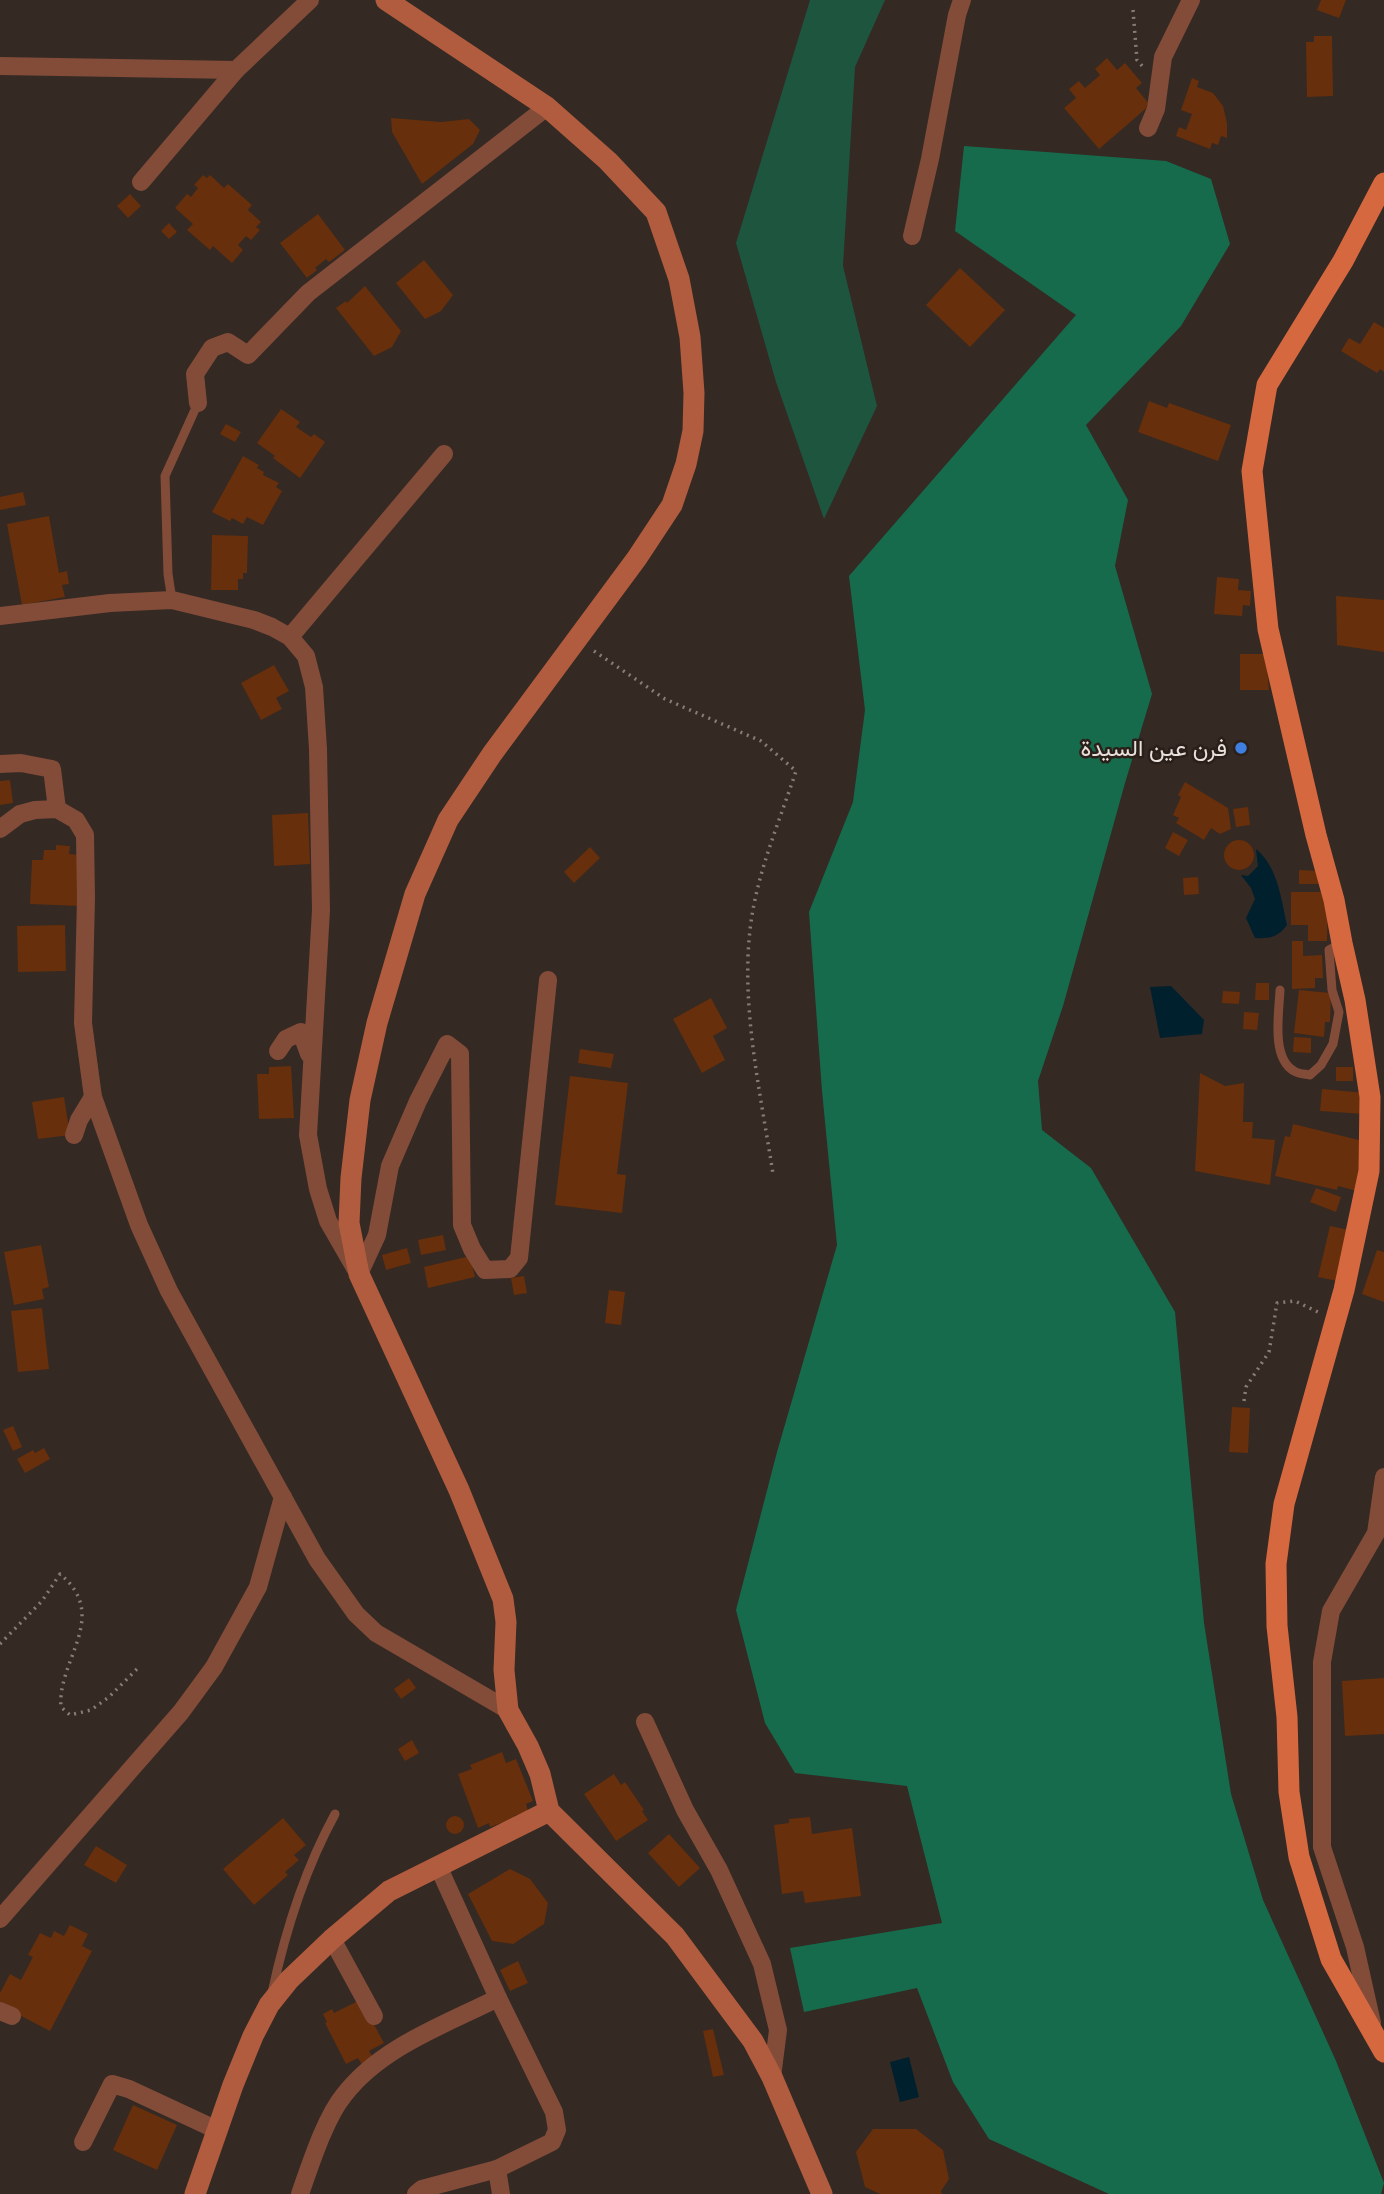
<svg xmlns="http://www.w3.org/2000/svg" width="1384" height="2194" font-family="Lato,Vazirmatn,sans-serif">
<rect width="100%" height="100%" fill="#342923"/>
<polygon fill="#1e553f" points="810,0 885,0 855,67 843,266 877,406 824,519 776,382 736,243"/>
<polygon fill="#166b4d" points="964,146 1166,161 1211,179 1230,244 1181,326 1086,425 1128,500 1115,566 1152,694 1125,783 1063,1006 1038,1081 1042,1130 1091,1168 1175,1312 1204,1623 1231,1794 1263,1900 1336,2061 1384,2183 1381,2194 1109,2194 989,2139 953,2082 917,1988 804,2012 790,1948 942,1923 907,1786 795,1773 765,1723 736,1610 777,1452 837,1245 822,1091 809,912 853,802 865,710 849,576 1076,315 955,231"/>
<g fill="#00202e">
<path d="M1256 849C1278 867 1281 899 1287 925 1278 937 1270 939 1255 938L1246 918 1255 899 1251 888 1241 875 1248 876 1258 866Z"/>
<polygon points="1171,986 1204,1020 1202,1034 1160,1038 1150,987"/>
<polygon points="909,2057 919,2097 900,2102 890,2062"/>
</g>
<g fill="#672f0b">
<polygon points="1321,0 1346,0 1339,18 1317,10"/>
<polygon points="1314,36 1332,36 1333,96 1307,97 1306,42 1314,42"/>
<polygon points="1107,58 1117,70 1125,63 1142,83 1136,88 1150,105 1099,149 1064,108 1076,98 1069,89 1079,81 1085,88 1100,75 1095,69"/>
<polygon points="1192,78 1199,81 1197,87 1213,93 1223,106 1227,123 1227,138 1221,136 1218,145 1212,143 1210,149 1176,136 1179,127 1186,130 1192,114 1181,110"/>
<polygon points="391,118 441,122 469,119 480,130 473,144 422,184 392,132"/>
<polygon points="203,175 207,178 210,175 224,188 228,184 252,205 248,210 261,222 256,227 260,230 251,240 246,236 238,245 243,250 232,263 213,246 210,250 187,230 193,224 175,208 187,194 191,197 198,188 194,185"/>
<polygon points="130,194 141,206 128,218 117,206"/>
<polygon points="318,214 345,250 329,262 326,259 315,268 317,270 307,278 280,243"/>
<polygon points="169,223 177,232 169,239 161,231"/>
<polygon points="424,260 453,295 441,311 425,319 396,283"/>
<polygon points="960,268 1005,310 970,347 926,305"/>
<polygon points="365,286 401,331 392,347 374,356 336,308 346,301 347,303"/>
<polygon points="1374,322 1384,328 1384,372 1380,369 1377,373 1341,351 1349,338 1360,344"/>
<polygon points="1149,401 1167,408 1169,403 1231,425 1218,461 1138,432"/>
<polygon points="281,409 300,422 296,427 311,437 314,434 325,442 300,478 273,458 275,456 257,443"/>
<polygon points="226,424 241,432 235,442 220,434"/>
<polygon points="243,456 259,465 257,468 264,472 263,475 279,483 276,487 282,491 263,525 247,517 243,524 232,518 230,521 212,512"/>
<polygon points="23,492 26,505 0,510 0,497"/>
<polygon points="49,516 59,573 67,571 69,584 62,585 65,597 22,605 7,524"/>
<polygon points="212,535 248,536 247,573 243,573 243,579 238,579 238,590 211,590"/>
<polygon points="1217,577 1239,579 1238,590 1251,591 1250,606 1243,605 1242,616 1214,614"/>
<polygon points="1336,596 1384,600 1384,652 1337,645"/>
<polygon points="1240,654 1266,654 1269,690 1240,690"/>
<polygon points="274,665 289,691 276,698 282,709 261,720 241,683"/>
<polygon points="10,780 13,803 0,805 0,781"/>
<polygon points="1185,782 1228,808 1231,829 1220,834 1211,828 1204,840 1176,823 1179,818 1173,815 1181,797 1178,795"/>
<polygon points="1248,807 1250,825 1236,827 1233,809"/>
<polygon points="308,813 310,864 274,866 272,815"/>
<polygon points="1173,832 1188,840 1179,856 1165,848"/>
<circle cx="1239" cy="855" r="15"/>
<polygon points="56,845 70,846 69,854 81,855 79,906 30,904 32,860 43,860 44,850 56,850"/>
<polygon points="590,847 600,858 574,883 564,872"/>
<polygon points="1299,870 1319,871 1318,884 1299,884"/>
<polygon points="1198,877 1199,894 1184,895 1183,878"/>
<polygon points="1291,892 1328,892 1327,941 1308,941 1308,925 1291,925"/>
<polygon points="65,925 66,971 18,972 17,926"/>
<polygon points="1292,941 1303,941 1303,956 1322,955 1323,978 1315,978 1315,988 1292,989"/>
<polygon points="1256,983 1269,983 1269,1000 1255,1000"/>
<polygon points="1299,990 1331,993 1330,1022 1325,1022 1324,1037 1294,1033"/>
<polygon points="1223,991 1240,992 1239,1004 1222,1003"/>
<polygon points="711,998 727,1028 713,1036 725,1060 702,1073 673,1019"/>
<polygon points="1244,1012 1259,1013 1257,1030 1243,1029"/>
<polygon points="1294,1037 1311,1038 1311,1053 1293,1052"/>
<polygon points="580,1049 614,1054 611,1068 578,1063"/>
<polygon points="291,1066 294,1118 259,1119 257,1074 269,1074 269,1067"/>
<rect x="1336" y="1067" width="17" height="14"/>
<polygon points="1200,1073 1225,1086 1244,1083 1243,1122 1253,1122 1252,1138 1275,1140 1270,1185 1195,1171"/>
<polygon points="570,1076 628,1083 617,1174 626,1175 622,1213 555,1205"/>
<polygon points="1322,1089 1366,1093 1364,1114 1320,1111"/>
<polygon points="64,1097 70,1135 38,1139 32,1102"/>
<polygon points="1293,1124 1367,1142 1357,1191 1338,1186 1337,1190 1275,1176 1285,1136 1290,1137"/>
<polygon points="1316,1188 1341,1197 1336,1212 1310,1202"/>
<polygon points="1330,1226 1349,1230 1337,1281 1318,1277"/>
<polygon points="443,1235 446,1250 421,1255 418,1240"/>
<polygon points="41,1245 49,1287 42,1289 44,1299 14,1305 4,1252"/>
<polygon points="407,1248 411,1263 386,1270 382,1255"/>
<polygon points="1377,1250 1384,1252 1384,1302 1362,1294"/>
<polygon points="470,1256 475,1277 428,1288 424,1267"/>
<polygon points="524,1276 527,1293 514,1295 511,1278"/>
<polygon points="609,1290 625,1292 621,1325 605,1323"/>
<polygon points="42,1308 49,1369 18,1372 11,1311"/>
<polygon points="1232,1407 1250,1408 1248,1453 1229,1452"/>
<polygon points="13,1426 22,1447 13,1451 3,1430"/>
<polygon points="44,1448 50,1459 25,1473 17,1459 33,1450 35,1453"/>
<polygon points="409,1678 416,1688 401,1699 394,1689"/>
<polygon points="1384,1678 1384,1734 1345,1736 1342,1681"/>
<polygon points="412,1740 419,1753 405,1761 398,1749"/>
<polygon points="502,1752 506,1763 516,1759 533,1801 526,1804 528,1811 514,1816 517,1822 503,1828 501,1823 490,1827 489,1823 478,1828 458,1774 472,1769 470,1765"/>
<polygon points="614,1774 621,1785 625,1782 644,1810 642,1811 648,1820 616,1841 584,1794"/>
<circle cx="455" cy="1825" r="9"/>
<polygon points="810,1817 812,1834 852,1828 861,1896 805,1903 803,1891 782,1894 774,1825 789,1823 789,1819"/>
<polygon points="283,1818 306,1845 294,1855 299,1860 285,1872 288,1875 254,1905 223,1869"/>
<polygon points="669,1834 700,1868 679,1887 648,1853"/>
<polygon points="96,1846 127,1865 116,1883 84,1865"/>
<polygon points="510,1869 530,1879 548,1903 544,1924 513,1944 492,1941 468,1894"/>
<polygon points="70,1925 88,1934 82,1946 92,1951 50,2031 0,2005 0,1993 10,1974 21,1980 33,1957 28,1955 40,1933 51,1938 54,1931 64,1936"/>
<polygon points="518,1961 528,1983 510,1991 500,1970"/>
<polygon points="356,2002 364,2006 384,2043 369,2051 374,2059 362,2065 358,2058 346,2064 325,2023 327,2022 323,2014 332,2009 334,2013"/>
<polygon points="713,2029 724,2075 713,2077 703,2031"/>
<polygon points="133,2105 177,2125 157,2170 113,2150"/>
<polygon points="873,2129 916,2129 943,2150 949,2179 941,2191 942,2194 880,2194 865,2187 856,2152"/>
</g>
<g fill="none" stroke-linecap="round" stroke-linejoin="round">
<g stroke="#867d78" stroke-width="3.5" stroke-dasharray="2 5" stroke-linecap="butt">
<polyline points="1133,10 1137,60 1143,67"/>
<path d="M594 651 665 699 761 741 796 771C779 823 756 875 750 930 741 1010 761 1095 773 1174"/>
<polyline points="1244,1401 1246,1387 1269,1352 1277,1303 1295,1301 1318,1312"/>
<path d="M0 1644 42 1601 60 1574C111 1616 57 1660 61 1707L70 1715 91 1710 109 1697 137 1669"/>
</g>
<g stroke="#824c39" stroke-width="9">
<polyline points="172,600 168,574 165,476 198,403"/>
<path d="M1280 990C1279 1013 1271 1058 1294 1071 1298 1074 1305 1074 1310 1075L1321 1065 1333 1044 1339 1012 1332 990 1329 950 1342 943"/>
<path d="M272 1993C285 1932 305 1869 335 1814"/>
</g>
<g stroke="#824c39" stroke-width="18">
<polyline points="0,66 236,70"/>
<polyline points="1148,128 1156,109 1163,57 1191,0"/>
<polyline points="141,182 236,70 310,0"/>
<polyline points="912,236 930,159 957,15 962,0"/>
<polyline points="198,403 195,374 212,348 228,342 248,355 308,293 547,107"/>
<polyline points="0,616 110,603 172,600 254,620 272,627 290,637 306,656 314,687 318,749 321,910 308,1135 318,1189 328,1221 355,1268"/>
<polyline points="290,637 444,454"/>
<polyline points="0,764 21,763 52,769 57,809"/>
<polyline points="0,829 20,814 35,810 57,809 76,820 85,835 86,898 83,1023 93,1097 139,1225 169,1291 317,1559 356,1614 376,1633 508,1710"/>
<polyline points="278,1051 286,1039 301,1032 309,1054"/>
<polyline points="74,1135 79,1120 93,1097"/>
<polyline points="359,1274 377,1235 390,1166 418,1101 447,1044 460,1054 462,1225 472,1249 485,1270 510,1269 519,1258 548,980"/>
<polyline points="645,1722 685,1810 719,1870 762,1964 778,2030 772,2077"/>
<polyline points="438,1866 498,1998 554,2112 557,2130 552,2142 497,2169 501,2194"/>
<polyline points="0,1919 181,1712 214,1667 258,1587 283,1497"/>
<polyline points="332,1939 374,2016"/>
<polyline points="0,2011 12,2016"/>
<polyline points="1372,2023 1355,1947 1322,1847 1322,1662 1331,1611 1376,1533 1384,1477"/>
<polyline points="83,2142 112,2084 129,2089 217,2130"/>
<path d="M300 2194C310 2166 325 2118 344 2095 381 2047 444 2025 498 1998"/>
<polyline points="416,2194 422,2189 497,2169"/>
</g>
<g stroke="#b15c3e" stroke-width="21">
<polyline points="386,0 547,107 608,161 656,212 679,279 690,337 694,393 693,431 686,464 672,505 637,558 492,754 448,820 415,894 377,1023 360,1100 351,1178 349,1223 359,1274 459,1490 503,1599 506,1622 504,1670 508,1710 528,1746 540,1774 549,1811 675,1936 753,2041 772,2077 822,2194"/>
<polyline points="195,2194 233,2085 253,2036 269,2005 289,1980 332,1939 389,1891 549,1811"/>
</g>
<polyline stroke="#d66840" stroke-width="21" points="1384,183 1343,261 1267,385 1252,471 1268,629 1316,835 1334,900 1342,943 1355,1000 1370,1097 1369,1171 1344,1290 1284,1504 1276,1564 1277,1626 1287,1717 1289,1792 1299,1857 1331,1959 1384,2052"/>
</g>
<circle fill="#3f7fe0" stroke="#2a1f19" stroke-width="2.5" cx="1241" cy="748" r="7"/>
<g text-anchor="middle" stroke-width="5" stroke-linejoin="round" paint-order="stroke">
<g font-size="23" fill="#e8e0dc" stroke="#2a1f19" text-anchor="end">
<text x="1227" y="756">فرن عين السيدة</text>
</g>
</g>
</svg>
